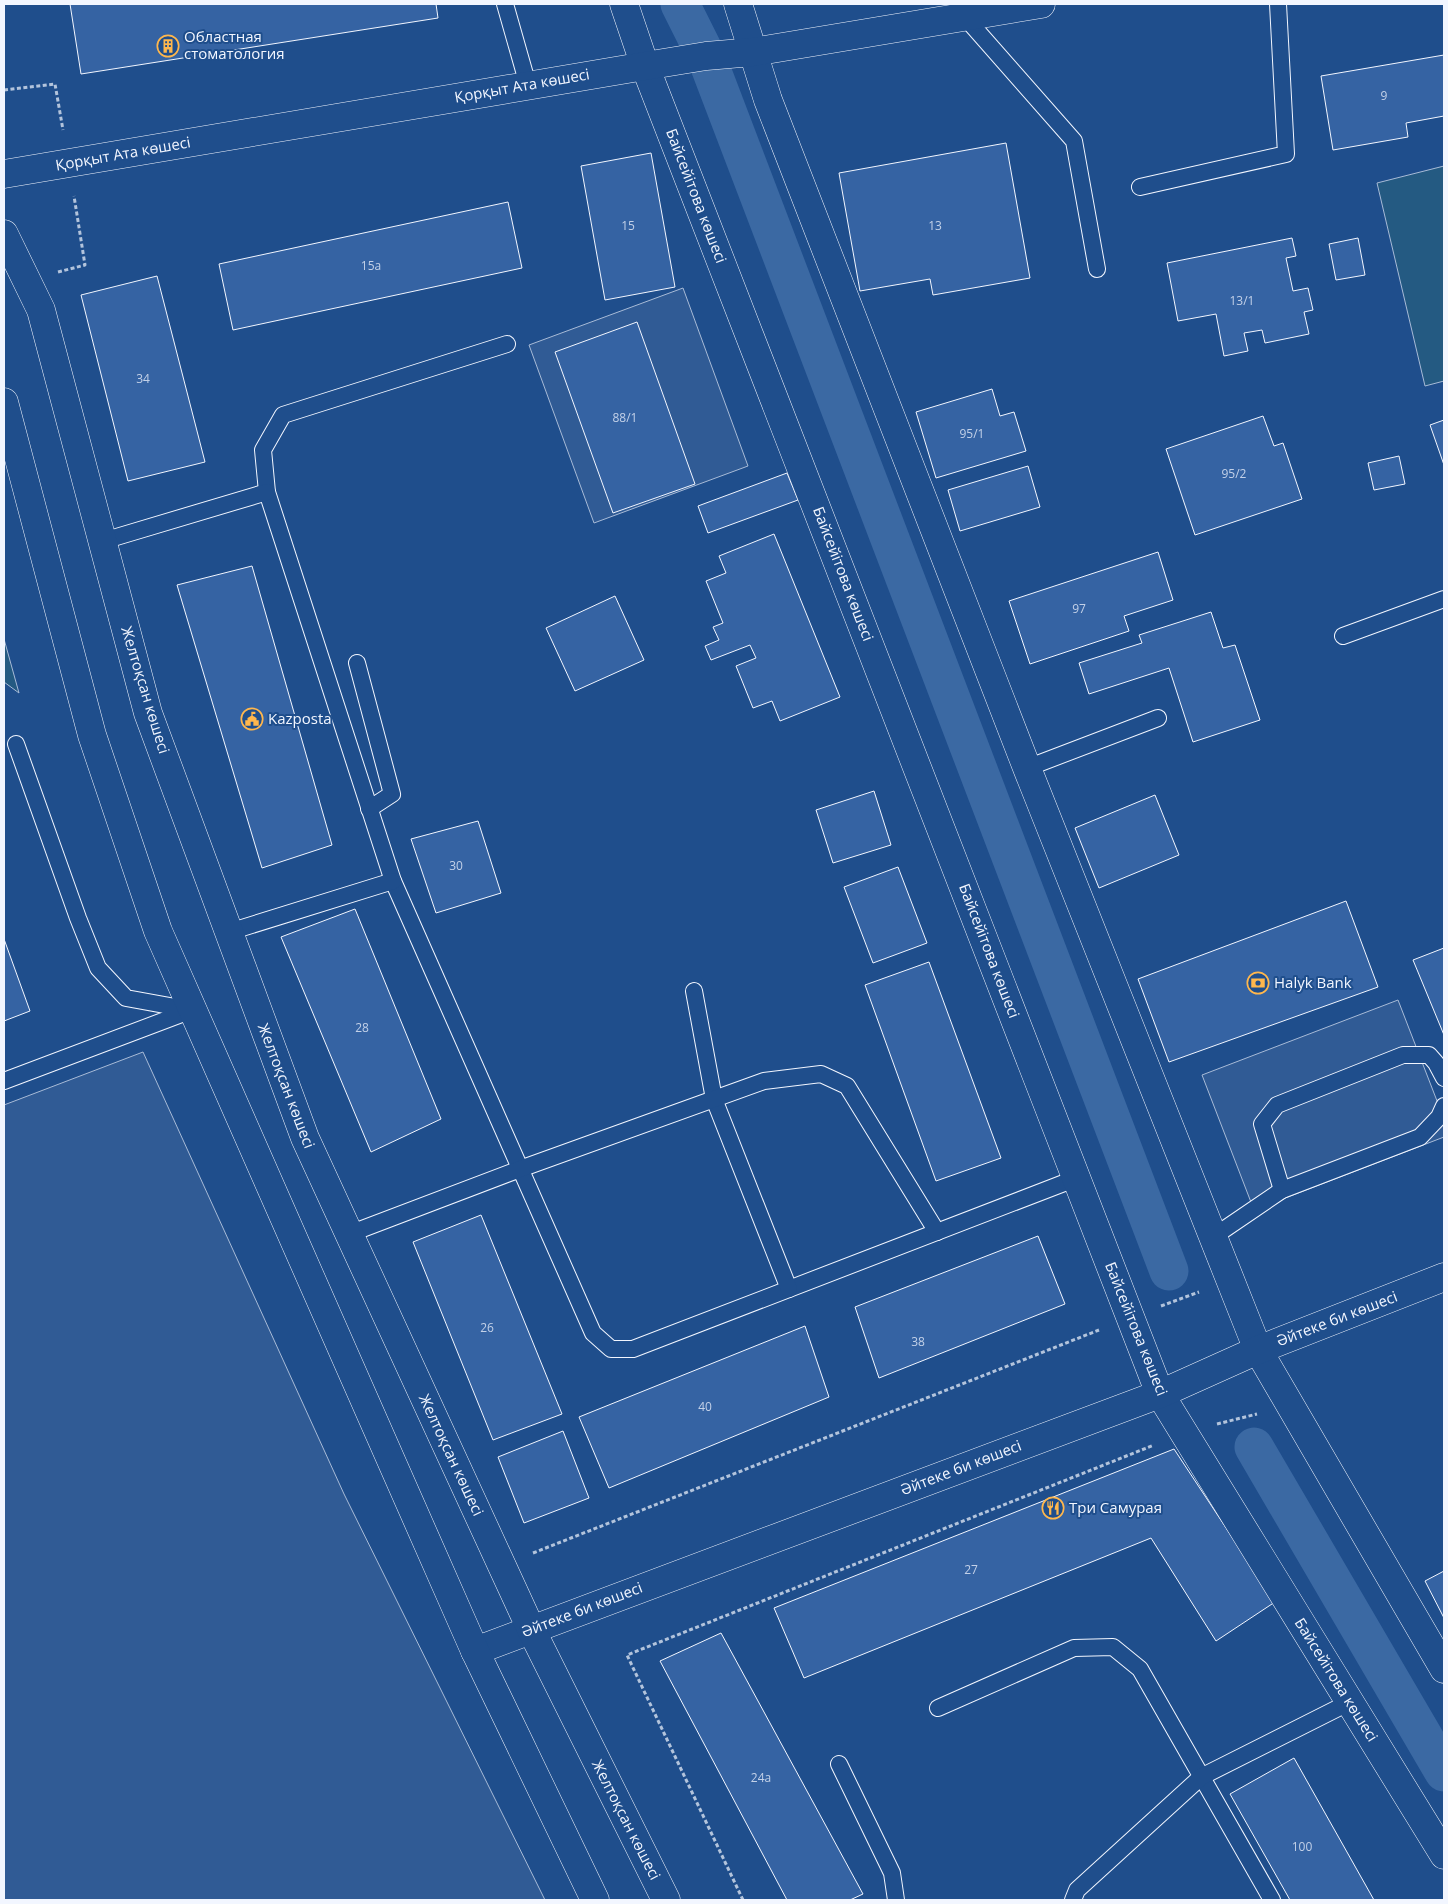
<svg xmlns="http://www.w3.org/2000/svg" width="1448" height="1904" font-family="'Open Sans',sans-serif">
<rect width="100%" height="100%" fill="#1f4e8c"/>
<g fill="#245a82" stroke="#a8bbd7">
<polygon points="1444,166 1444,381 1425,386 1377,183"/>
<polygon points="4,639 19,693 4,682"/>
</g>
<g fill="#305b95" stroke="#a8bbd7">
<polygon points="683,288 748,466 594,523 529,345"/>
<polygon points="1398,1000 1444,1119 1444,1137 1254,1210 1202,1075"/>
<polygon points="143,1052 344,1494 545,1900 4,1900 4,1105"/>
</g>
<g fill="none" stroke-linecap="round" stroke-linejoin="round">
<g stroke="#3b69a3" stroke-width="39">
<polyline points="680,4 706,56 1169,1271"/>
<polyline points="1254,1447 1444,1772"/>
</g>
</g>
<g fill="#3563a3" stroke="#f2f6ff">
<polygon points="70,4 436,4 438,18 81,74"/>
<polygon points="1444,55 1444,116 1406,123 1408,137 1333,150 1321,76"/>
<polygon points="1006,143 1030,278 933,295 930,279 860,291 839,173"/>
<polygon points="651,153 675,287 605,300 581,166"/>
<polygon points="508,202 522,268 233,330 219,264"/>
<polygon points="1292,238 1296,256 1286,258 1293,291 1308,288 1313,310 1304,312 1309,334 1265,343 1262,330 1244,333 1248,351 1224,356 1216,314 1178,321 1167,263"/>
<polygon points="1358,238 1365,275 1336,280 1329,244"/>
<polygon points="157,276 205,462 128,481 81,295"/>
<polygon points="637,322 695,484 613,513 555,352"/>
<polygon points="992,389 1000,416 1014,412 1026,451 936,478 916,412"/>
<polygon points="1263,416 1274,446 1283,443 1302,499 1195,535 1166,449"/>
<polygon points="1444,420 1444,465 1430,425"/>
<polygon points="1399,456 1405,484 1374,490 1368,463"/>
<polygon points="1028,466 1040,507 960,531 948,490"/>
<polygon points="787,473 798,500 708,533 698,506"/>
<polygon points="774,534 840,697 780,721 772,701 753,708 736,666 756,658 750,645 711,660 705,646 719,640 713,627 723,623 706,581 726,573 719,556"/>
<polygon points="1158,552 1173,600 1124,616 1129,631 1030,664 1009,601"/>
<polygon points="252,566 332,845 262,868 177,585"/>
<polygon points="615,596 644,660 575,691 546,628"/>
<polygon points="1211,612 1223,648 1235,645 1260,720 1193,742 1169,668 1089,694 1079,663 1142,643 1139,635"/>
<polygon points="874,791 891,845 833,863 816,810"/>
<polygon points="1155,795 1179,855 1099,888 1075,828"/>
<polygon points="478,821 501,893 436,913 411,839"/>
<polygon points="898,867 927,943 873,963 844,887"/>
<polygon points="1346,901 1378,987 1169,1062 1138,979"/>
<polygon points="355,909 441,1119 371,1152 281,937"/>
<polygon points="4,939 30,1011 4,1021"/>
<polygon points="1444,948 1444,1035 1413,960"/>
<polygon points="929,962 1001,1158 936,1181 865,985"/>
<polygon points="481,1215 562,1414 493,1440 413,1242"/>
<polygon points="1038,1236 1065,1304 879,1378 855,1307"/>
<polygon points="805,1326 829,1397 609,1488 579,1417"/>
<polygon points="563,1431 589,1498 524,1523 498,1457"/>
<polygon points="1174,1449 1275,1602 1216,1641 1151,1538 804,1678 774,1608"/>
<polygon points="1444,1571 1444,1618 1425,1581"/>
<polygon points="721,1633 863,1894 850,1900 787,1900 660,1661"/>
<polygon points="1294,1758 1374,1900 1290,1900 1230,1794"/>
</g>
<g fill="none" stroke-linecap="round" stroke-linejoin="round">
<g stroke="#f2f6ff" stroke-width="18">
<g id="service">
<polyline points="505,4 528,85"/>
<polyline points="964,16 1074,141 1097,269"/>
<polyline points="1140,187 1286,154 1278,4"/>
<polyline points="507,344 283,415 263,450 267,492 393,881 593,1333 611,1349 633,1349 1077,1178"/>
<polyline points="103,541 267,492"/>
<polyline points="1343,636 1444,599"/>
<polyline points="357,663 392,794 369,809"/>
<polyline points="1027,768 1158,718"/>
<polyline points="229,932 393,881"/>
<polyline points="694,991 714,1099 789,1289"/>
<polyline points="4,1081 192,1010 126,998 98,968 78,918 16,744"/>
<polyline points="1282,1190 1262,1124 1277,1105 1403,1055 1429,1055 1436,1063 1444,1078"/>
<polyline points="349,1234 520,1169 764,1081 821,1074 847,1086 937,1232"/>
<polyline points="1213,1237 1282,1190 1420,1137 1439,1117 1444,1106"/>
<polyline points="938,1708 1074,1648 1113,1647 1140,1669 1272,1900"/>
<polyline points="839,1764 892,1873 896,1900"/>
<polyline points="1073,1900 1077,1890 1201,1777 1350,1702"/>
</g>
</g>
<g stroke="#f2f6ff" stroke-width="29">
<g id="minor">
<polyline points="624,4 645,66 1160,1394 1444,1855"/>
<polyline points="738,4 768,100 1027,768 1258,1350 1444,1669"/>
<polyline points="475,1651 1160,1394 1258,1350 1444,1277"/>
</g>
</g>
<g stroke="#f2f6ff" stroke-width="29">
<g id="tertiary">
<polyline points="4,174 645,66 706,56 753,52 1041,4"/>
<polyline points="4,234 41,310 148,713 305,1138 531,1629 666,1900"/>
<polyline points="4,402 92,735 158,931 475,1651 595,1900"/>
</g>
</g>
<g stroke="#b3c4dc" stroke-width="3" stroke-dasharray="4 2.5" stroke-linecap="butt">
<polyline points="4,90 55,84 63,130"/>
<polyline points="58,272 85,265 74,196"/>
<polyline points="1161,1306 1199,1292"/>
<polyline points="1217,1424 1257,1414"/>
<polyline points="533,1553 1099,1330"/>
<polyline points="743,1900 627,1655 1154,1445"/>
</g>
<use href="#service" stroke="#1f4e8c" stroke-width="16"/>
<use href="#minor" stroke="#1f4e8c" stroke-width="28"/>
<use href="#tertiary" stroke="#1f4e8c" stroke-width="28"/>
</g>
<defs>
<g id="building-ring" transform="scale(1.125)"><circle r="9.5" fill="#1f4e8c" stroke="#ffb74d" stroke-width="1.5"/><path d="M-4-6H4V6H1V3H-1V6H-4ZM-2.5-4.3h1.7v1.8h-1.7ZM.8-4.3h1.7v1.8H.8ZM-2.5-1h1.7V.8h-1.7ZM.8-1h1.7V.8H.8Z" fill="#ffb74d"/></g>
<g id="civic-ring" transform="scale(1.125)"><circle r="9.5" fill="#1f4e8c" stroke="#ffb74d" stroke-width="1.5"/><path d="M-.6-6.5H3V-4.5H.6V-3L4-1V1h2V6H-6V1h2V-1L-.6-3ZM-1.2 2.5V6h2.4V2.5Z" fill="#ffb74d"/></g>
<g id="bank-ring" transform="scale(1.125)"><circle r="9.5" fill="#1f4e8c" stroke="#ffb74d" stroke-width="1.5"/><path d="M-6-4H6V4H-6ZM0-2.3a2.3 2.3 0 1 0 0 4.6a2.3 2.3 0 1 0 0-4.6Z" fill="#ffb74d"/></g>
<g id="restaurant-ring" transform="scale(1.125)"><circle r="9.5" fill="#1f4e8c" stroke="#ffb74d" stroke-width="1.5"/><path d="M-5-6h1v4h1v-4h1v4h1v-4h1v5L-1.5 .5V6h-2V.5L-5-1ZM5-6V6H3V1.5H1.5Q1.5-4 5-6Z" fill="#ffb74d"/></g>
</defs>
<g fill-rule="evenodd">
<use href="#building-ring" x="168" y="46"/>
<use href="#civic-ring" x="252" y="719"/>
<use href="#bank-ring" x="1258" y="983"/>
<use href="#restaurant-ring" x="1053" y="1508"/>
</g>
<g text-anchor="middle" stroke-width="4" stroke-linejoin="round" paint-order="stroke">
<g font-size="12" fill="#c3d1e8">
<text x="1384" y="100">9</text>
<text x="628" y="230">15</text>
<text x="935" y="230">13</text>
<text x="371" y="270">15а</text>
<text x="1242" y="305">13/1</text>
<text x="143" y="383">34</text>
<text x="625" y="422">88/1</text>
<text x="972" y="438">95/1</text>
<text x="1234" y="478">95/2</text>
<text x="1079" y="613">97</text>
<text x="456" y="870">30</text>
<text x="362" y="1032">28</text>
<text x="487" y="1332">26</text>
<text x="918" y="1346">38</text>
<text x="705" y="1411">40</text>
<text x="971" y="1574">27</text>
<text x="761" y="1782">24а</text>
<text x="1302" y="1851">100</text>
</g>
<g font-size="15" fill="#f2f6ff" stroke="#1f4e8c" text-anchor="start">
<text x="184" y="42">Областная<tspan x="184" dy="17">стоматология</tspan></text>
<text x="268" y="724">Kazposta</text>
<text x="1274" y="988">Halyk Bank</text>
<text x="1069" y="1513">Три Самурая</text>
</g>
<g font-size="15" fill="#f2f6ff" stroke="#1f4e8c">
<text transform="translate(522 86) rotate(-10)" y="5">Қорқыт Ата көшесі</text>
<text transform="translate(123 154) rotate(-10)" y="5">Қорқыт Ата көшесі</text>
<text transform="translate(696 196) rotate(69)" y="5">Байсейітова көшесі</text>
<text transform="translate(843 574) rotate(69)" y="5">Байсейітова көшесі</text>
<text transform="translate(145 690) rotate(73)" y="5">Желтоқсан көшесі</text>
<text transform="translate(989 951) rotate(69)" y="5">Байсейітова көшесі</text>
<text transform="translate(286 1086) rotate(69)" y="5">Желтоқсан көшесі</text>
<text transform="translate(1337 1319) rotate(-21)" y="5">Әйтеке би көшесі</text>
<text transform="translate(1136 1329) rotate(68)" y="5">Байсейітова көшесі</text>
<text transform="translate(451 1455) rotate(65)" y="5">Желтоқсан көшесі</text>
<text transform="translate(961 1468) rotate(-21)" y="5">Әйтеке би көшесі</text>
<text transform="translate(582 1610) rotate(-21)" y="5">Әйтеке би көшесі</text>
<text transform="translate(1336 1680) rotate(58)" y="5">Байсейітова көшесі</text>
<text transform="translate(626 1820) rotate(63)" y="5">Желтоқсан көшесі</text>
</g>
</g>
<rect width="1448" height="1904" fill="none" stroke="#f2f6ff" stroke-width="10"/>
</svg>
